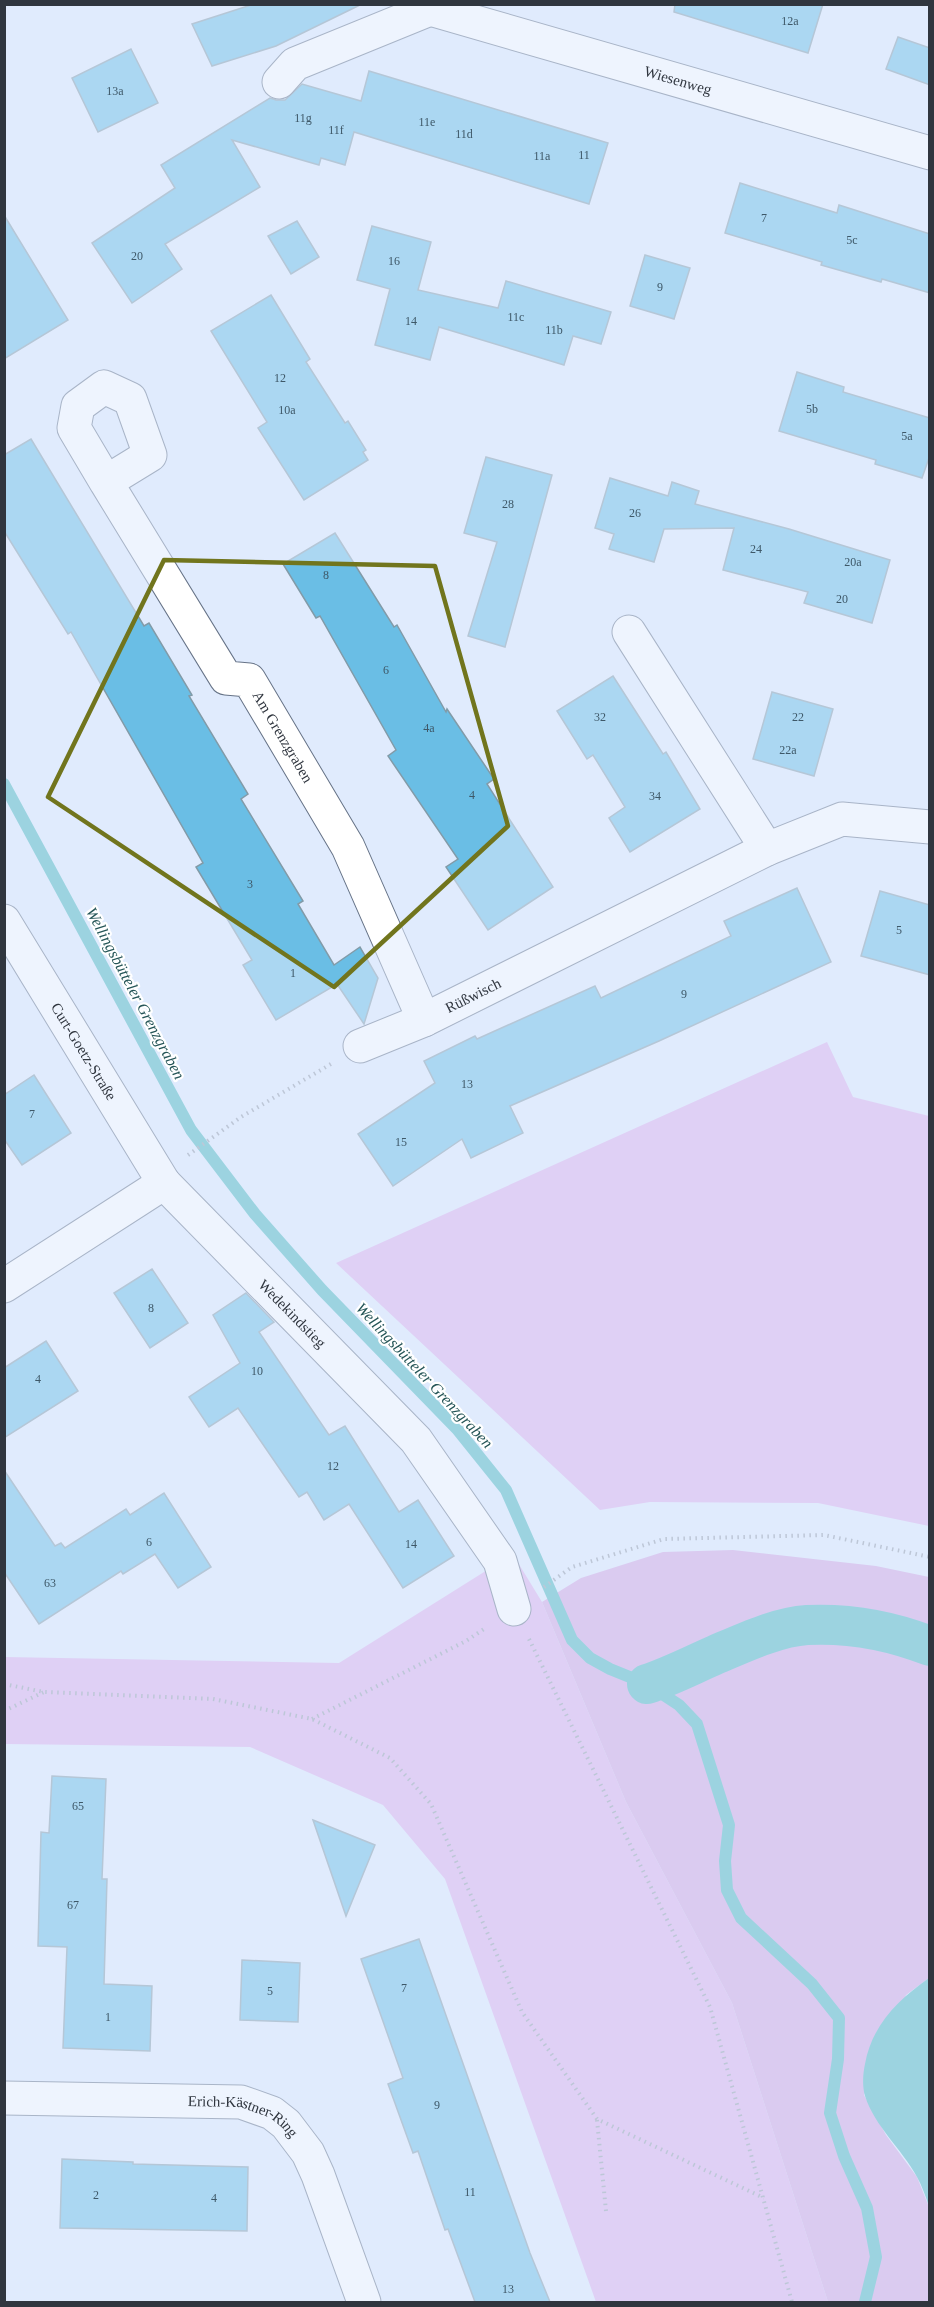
<svg xmlns="http://www.w3.org/2000/svg" width="934" height="2307" font-family="'Times New Roman',serif">
<rect width="100%" height="100%" fill="#e0ebfd"/>
<g fill="#ddb0eb">
<polygon points="827,1042 853,1097 929,1116 929,1526 818,1503 650,1502 600,1510 336,1263"/>
<polygon points="517,1561 542,1602 626,1802 732,2003 828,2302 596,2302 445,1879 383,1805 250,1747 5,1744 5,1657 339,1663 492,1567"/>
</g>
<polygon fill="#d2a4e1" points="733,1550 876,1566 929,1577 929,1978 906,1995 864,2095 886,2135 917,2177 929,2207 929,2302 828,2302 732,2003 626,1802 542,1602 581,1578 663,1552"/>
<path fill="#4ab7bd" d="M929 1978V2207C926 2197 922 2186 917 2177 902 2149 875 2127 865 2096 862 2086 863 2073 865 2064 872 2025 898 2000 929 1978Z"/>
<g fill="none" stroke-linecap="round" stroke-linejoin="round">
<polyline stroke="#4ab7bd" stroke-width="12" points="4,784 191,1130 255,1214 322,1290 457,1429 506,1490 572,1640 590,1658 610,1669 647,1684 679,1705 697,1724 729,1825 725,1861 727,1890 741,1918 812,1984 839,2018 838,2059 830,2113 844,2156 867,2208 876,2257 865,2302"/>
<path stroke="#4ab7bd" stroke-width="40" d="M647 1684C671 1676 692 1665 715 1655 743 1643 777 1627 807 1625 849 1623 892 1631 930 1646"/>
</g>
<g fill="#6abee5" stroke="#829ba8" stroke-width="1.5">
<polygon points="254,4 362,4 276,46 212,66 192,24"/>
<polygon points="675,4 823,4 808,53 674,12"/>
<polygon points="898,37 930,48 930,85 886,69"/>
<polygon points="131,49 158,103 98,132 72,78"/>
<polygon points="369,71 608,143 589,204 354,132 345,165 321,158 319,165 232,140 260,187 165,244 182,269 132,303 92,243 175,188 161,165 270,98 276,100 285,100 302,84 361,101"/>
<polygon points="740,183 837,213 839,205 930,234 930,293 882,279 881,282 821,265 822,262 725,233"/>
<polygon points="4,215 68,320 4,359"/>
<polygon points="297,221 319,257 291,274 268,236"/>
<polygon points="372,226 431,242 418,290 498,308 506,281 611,312 601,344 573,336 564,365 439,327 430,360 375,345 390,289 357,280"/>
<polygon points="645,255 690,268 674,319 630,306"/>
<polygon points="271,295 310,359 306,362 345,423 348,421 366,450 363,452 368,460 304,500 258,428 267,422 211,331"/>
<polygon points="797,372 844,387 843,392 930,418 930,455 922,478 875,464 876,460 779,431"/>
<polygon points="31,439 144,626 149,623 192,695 189,696 248,794 241,799 303,901 298,904 334,965 360,947 378,978 364,1024 337,984 276,1020 243,965 252,960 196,867 203,863 71,632 68,634 4,531 4,455"/>
<polygon points="486,457 552,475 505,647 468,636 497,542 464,533"/>
<polygon points="610,478 668,496 672,482 699,491 695,504 789,529 890,560 872,623 804,603 808,592 723,570 734,528 664,529 654,562 609,549 614,534 595,528"/>
<polygon points="335,533 394,627 397,625 446,712 447,709 494,779 487,784 553,887 488,930 446,867 458,859 388,756 396,750 320,616 316,618 283,564"/>
<polygon points="613,676 663,754 666,752 700,809 630,852 609,818 625,807 593,755 587,759 557,711"/>
<polygon points="772,692 833,709 814,776 753,759"/>
<polygon points="797,888 831,962 659,1041 510,1106 523,1133 471,1158 462,1139 393,1186 358,1134 435,1083 424,1061 475,1036 477,1039 595,986 601,998 731,936 724,921"/>
<polygon points="880,891 930,905 930,975 861,956"/>
<polygon points="34,1075 71,1133 22,1165 4,1139 4,1095"/>
<polygon points="152,1269 188,1323 150,1348 114,1293"/>
<polygon points="246,1293 274,1322 259,1332 329,1435 345,1426 399,1512 418,1500 454,1556 403,1588 349,1504 324,1520 307,1492 299,1497 238,1408 209,1427 189,1397 240,1363 213,1315"/>
<polygon points="46,1341 78,1391 4,1438 4,1368"/>
<polygon points="4,1470 55,1546 61,1543 65,1548 126,1509 130,1515 164,1493 211,1567 178,1588 155,1554 123,1574 121,1571 39,1624 4,1572"/>
<polygon points="52,1776 106,1779 102,1879 107,1879 104,1984 152,1986 150,2051 63,2048 67,1947 38,1946 41,1832 49,1833"/>
<polygon points="313,1820 375,1845 346,1916"/>
<polygon points="419,1939 530,2253 550,2302 475,2302 448,2229 445,2230 418,2151 413,2153 388,2084 403,2078 361,1959"/>
<polygon points="242,1960 300,1963 298,2022 240,2020"/>
<polygon points="62,2159 133,2162 133,2164 248,2167 247,2231 60,2228"/>
</g>
<g fill="none" stroke-linecap="round" stroke-linejoin="round">
<g stroke="#667387" stroke-width="35">
<g id="minor">
<path id="s1" d="M430 9 930 153"/>
<polyline points="279,82 295,64 430,9"/>
<path id="s2" d="M106 482 74 428 78 406 104 387 130 399 150 455 106 482 226 678 249 680 348 847 424 1020"/>
<polyline points="629,632 767,849"/>
<path id="s3" d="M4 921 164 1183 416 1440 500 1561 514 1609"/>
<path id="s4" d="M360 1046 424 1020 767 849 842 819 930 827"/>
<polyline points="4,1286 164,1183"/>
<path id="s5" d="M4 2098 241 2102 272 2113 286 2124 308 2153 318 2175 364 2302"/>
</g>
</g>
<g stroke="#939ba9" stroke-width="4" stroke-dasharray="1.5 4.5" stroke-linecap="butt">
<polyline points="188,1155 241,1117 331,1064"/>
<polyline points="544,1587 572,1567 664,1539 824,1535 930,1557"/>
<polyline points="529,1639 710,2007 792,2302"/>
<polyline points="4,1684 44,1692 213,1699 312,1719 390,1758 431,1804 522,2012 597,2119 764,2198"/>
<polyline points="4,1711 44,1692"/>
<polyline points="312,1719 466,1641 484,1629"/>
<polyline points="597,2120 606,2211"/>
</g>
<use href="#minor" stroke="#fff" stroke-width="33"/>
</g>
<path d="M0 0H934V2307H0ZM164 560 435 566 508 826 334 987 48 797Z" fill="#e0ebfd" fill-opacity=".55" fill-rule="evenodd"/>
<path fill="none" stroke="#71751d" stroke-width="4.5" stroke-linejoin="round" d="M164 560 435 566 508 826 334 987 48 797Z"/>
<g text-anchor="middle" stroke-width="4.5" stroke-linejoin="round" paint-order="stroke">
<g font-size="12" fill="#3e5868">
<text x="790" y="25">12a</text>
<text x="115" y="95">13a</text>
<text x="303" y="122">11g</text>
<text x="427" y="126">11e</text>
<text x="336" y="134">11f</text>
<text x="464" y="138">11d</text>
<text x="584" y="159">11</text>
<text x="542" y="160">11a</text>
<text x="764" y="222">7</text>
<text x="852" y="244">5c</text>
<text x="137" y="260">20</text>
<text x="394" y="265">16</text>
<text x="660" y="291">9</text>
<text x="516" y="321">11c</text>
<text x="411" y="325">14</text>
<text x="554" y="334">11b</text>
<text x="280" y="382">12</text>
<text x="812" y="413">5b</text>
<text x="287" y="414">10a</text>
<text x="907" y="440">5a</text>
<text x="508" y="508">28</text>
<text x="635" y="517">26</text>
<text x="756" y="553">24</text>
<text x="853" y="566">20a</text>
<text x="326" y="579">8</text>
<text x="842" y="603">20</text>
<text x="386" y="674">6</text>
<text x="600" y="721">32</text>
<text x="798" y="721">22</text>
<text x="429" y="732">4a</text>
<text x="788" y="754">22a</text>
<text x="472" y="799">4</text>
<text x="655" y="800">34</text>
<text x="250" y="888">3</text>
<text x="899" y="934">5</text>
<text x="293" y="977">1</text>
<text x="684" y="998">9</text>
<text x="467" y="1088">13</text>
<text x="32" y="1118">7</text>
<text x="401" y="1146">15</text>
<text x="151" y="1312">8</text>
<text x="257" y="1375">10</text>
<text x="38" y="1383">4</text>
<text x="333" y="1470">12</text>
<text x="149" y="1546">6</text>
<text x="411" y="1548">14</text>
<text x="50" y="1587">63</text>
<text x="78" y="1810">65</text>
<text x="73" y="1909">67</text>
<text x="404" y="1992">7</text>
<text x="270" y="1995">5</text>
<text x="108" y="2021">1</text>
<text x="437" y="2109">9</text>
<text x="470" y="2196">11</text>
<text x="96" y="2199">2</text>
<text x="214" y="2202">4</text>
<text x="508" y="2293">13</text>
</g>
<g font-size="15" fill="#30363f" stroke="#fff">
<text dy="5" stroke="none"><textPath href="#s1" startOffset="258">Wiesenweg</textPath></text>
<text dy="5" stroke="none"><textPath href="#s2" startOffset="576">Am Grenzgraben</textPath></text>
<text dy="5" stroke="none"><textPath href="#s4" startOffset="124">Rüßwisch</textPath></text>
<text dy="5" stroke="none"><textPath href="#s3" startOffset="153">Curt-Goetz-Straße</textPath></text>
<text dy="5" stroke="none"><textPath href="#s3" startOffset="490">Wedekindstieg</textPath></text>
<text dy="5" stroke="none"><textPath href="#s5" startOffset="243">Erich-Kästner-Ring</textPath></text>
</g>
<g font-size="16" font-style="italic" fill="#255557" stroke="#fff">
<text transform="translate(136 993) rotate(62)" y="6">Wellingsbütteler Grenzgraben</text>
<text transform="translate(425 1375) rotate(47)" y="6">Wellingsbütteler Grenzgraben</text>
</g>
</g>
<rect width="934" height="2307" fill="none" stroke="#30363f" stroke-width="12"/>
</svg>
